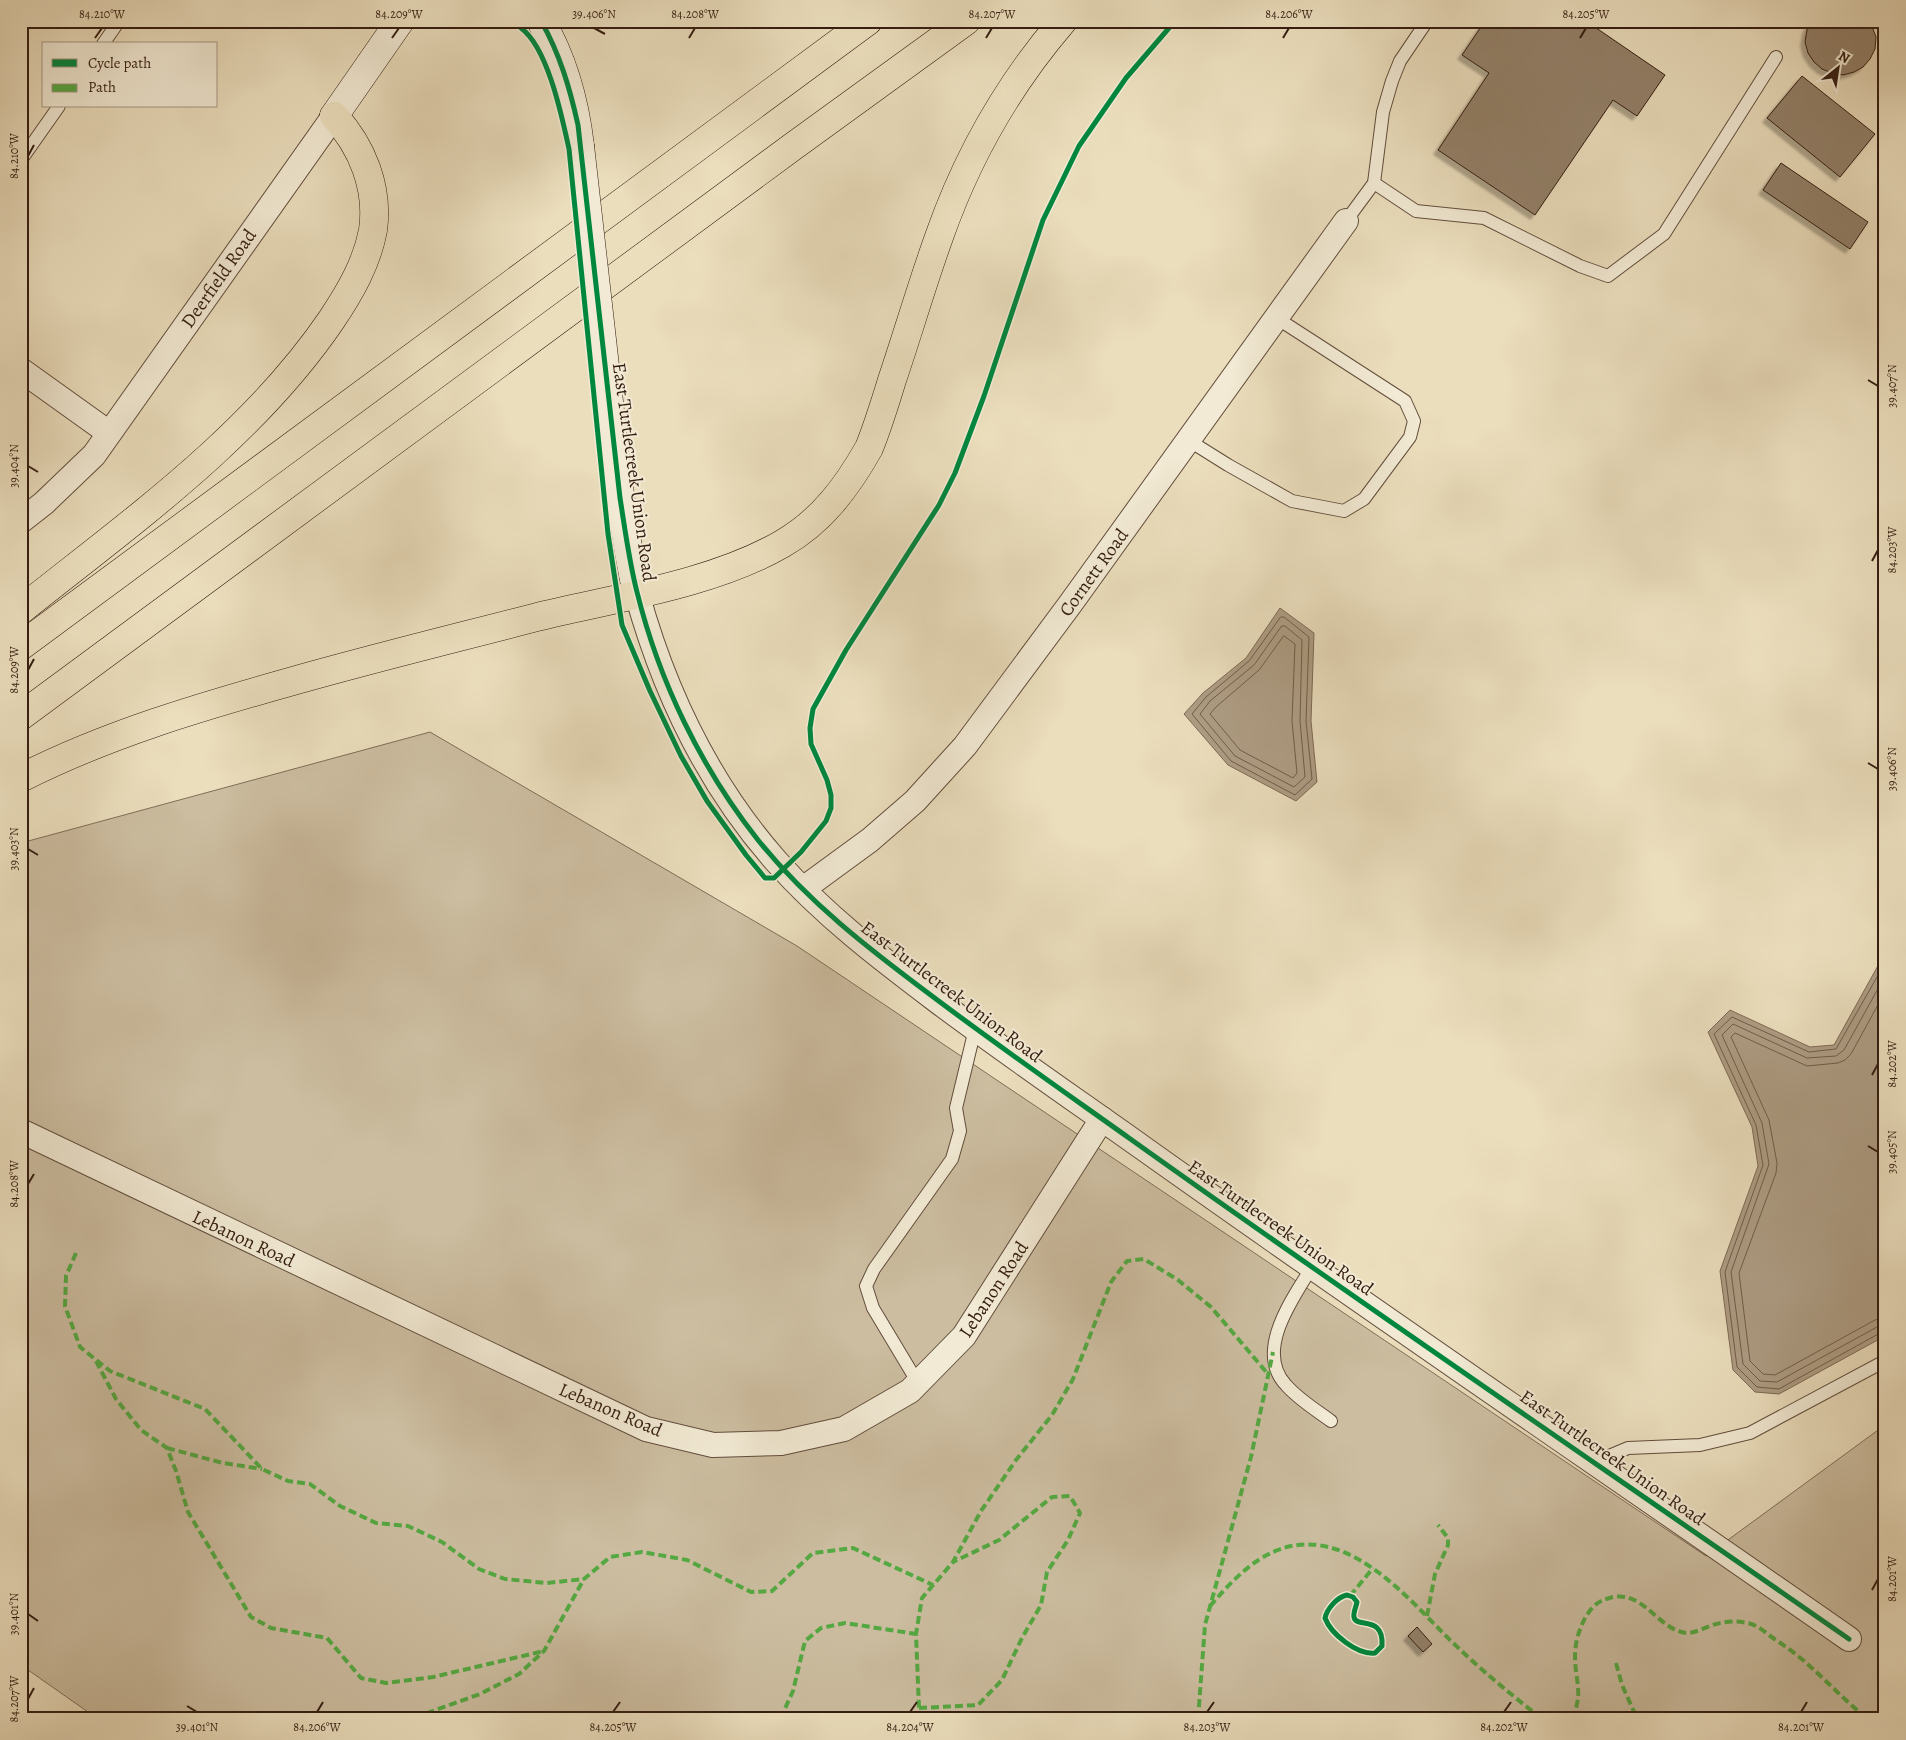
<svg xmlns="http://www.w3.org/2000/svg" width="1906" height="1740" font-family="Alegreya,serif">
<defs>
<filter id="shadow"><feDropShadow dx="-4.5" dy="4.5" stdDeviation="1" flood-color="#0004"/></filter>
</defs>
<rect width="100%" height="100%" fill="#ebdebd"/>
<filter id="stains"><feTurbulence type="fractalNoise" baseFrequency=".004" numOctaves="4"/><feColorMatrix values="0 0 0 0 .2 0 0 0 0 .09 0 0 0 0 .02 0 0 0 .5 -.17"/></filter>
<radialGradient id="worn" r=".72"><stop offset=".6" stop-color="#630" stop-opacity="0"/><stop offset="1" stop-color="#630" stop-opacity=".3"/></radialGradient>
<polygon fill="#ccbda0" stroke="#806d58" points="430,732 797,946 1706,1556 1885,1425 1885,1719 98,1719 21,1665 21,843"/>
<g fill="#ad9c83" stroke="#7d6955">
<polygon points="1280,608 1314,633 1311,721 1317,782 1296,801 1228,765 1184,714 1203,693 1246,658"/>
<polygon points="1885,953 1885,1336 1779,1394 1755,1392 1733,1370 1720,1271 1758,1166 1752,1127 1708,1032 1730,1010 1810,1047 1834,1045"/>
</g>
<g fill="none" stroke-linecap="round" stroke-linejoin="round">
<g stroke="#705c4a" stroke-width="1">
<polygon points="1281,617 1284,617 1309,637 1306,721 1312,779 1295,795 1231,761 1192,714 1206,697 1249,661"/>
<polygon points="1282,626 1285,626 1302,640 1300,721 1305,777 1294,787 1235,756 1200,714 1210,701 1254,665"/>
<polygon points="1284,636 1295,644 1292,721 1297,773 1293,778 1240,750 1210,714 1216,707 1259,670"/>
<polyline points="1885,963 1836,1049 1809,1052 1732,1017 1714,1034 1756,1125 1763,1165 1725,1272 1737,1367 1757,1387 1779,1389 1880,1333 1885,1332"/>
<polyline points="1885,976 1844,1050 1836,1056 1807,1058 1733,1024 1722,1035 1762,1123 1769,1164 1731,1272 1743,1364 1760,1381 1777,1382 1877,1327 1885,1326"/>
<polyline points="1885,992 1851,1054 1845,1060 1838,1063 1807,1066 1735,1033 1731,1037 1769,1120 1777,1163 1776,1173 1739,1273 1750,1361 1763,1374 1775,1375 1875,1320 1885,1318"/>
</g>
</g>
<g fill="#93816a" stroke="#341d11" filter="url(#shadow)">
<polygon points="1485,21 1586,21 1665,75 1637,116 1613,100 1535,215 1438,150 1489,73 1462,55"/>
<polygon points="1811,21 1870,21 1876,37 1875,49 1870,59 1863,67 1854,72 1843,75 1832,73 1822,69 1814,62 1808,53 1805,42 1807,30"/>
<polygon points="1802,76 1875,134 1840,177 1767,118"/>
<polygon points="1781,163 1868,222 1850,249 1763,190"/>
<polygon points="1417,1627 1432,1644 1423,1652 1408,1636"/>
</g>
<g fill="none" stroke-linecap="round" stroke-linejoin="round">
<g stroke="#624d3c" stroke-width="14">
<g id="lane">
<polyline points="103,44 119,21"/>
<polyline points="21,160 59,106"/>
<polyline points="1374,183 1416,211 1484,218 1580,266 1608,276 1664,234 1776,57"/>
<polyline points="1346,221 1374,183 1383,112 1392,81 1400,61 1427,21"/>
<polyline points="1188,440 1228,465 1292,501 1344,511 1364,499 1410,437 1414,421 1405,401 1275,317"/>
<path d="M1312 1267C1293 1298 1254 1351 1286 1385 1298 1399 1316 1410 1331 1421"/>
<polyline points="918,1383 873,1308 866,1286 874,1269 952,1159 960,1131 956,1108 975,1029"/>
<polyline points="1595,1462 1628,1448 1700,1445 1750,1433 1885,1361"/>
</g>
</g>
<g stroke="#624d3c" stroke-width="26">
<g id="street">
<polyline points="21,370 109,433"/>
<polyline points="21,521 44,503 94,455 334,116"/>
<path d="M637 594C664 691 709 785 776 861 824 915 879 957 936 1000 1004 1051 1074 1099 1143 1148 1376 1314 1614 1475 1849 1639"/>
<polyline points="803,889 870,840 915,801 965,746 1071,603 1346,221"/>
<polyline points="21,1131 646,1429 713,1445 781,1443 844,1429 910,1391 964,1336 1102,1119"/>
</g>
</g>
<g stroke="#341d11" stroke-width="29">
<g id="secondary">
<path d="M541 21C563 59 575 102 580 146"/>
<polyline points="334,116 400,21"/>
<path d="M607 384C615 455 622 525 637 594"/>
</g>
</g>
<g stroke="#341d11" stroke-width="29">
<g id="highway">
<path d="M21 610C131 522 252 437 332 319 350 292 367 263 373 230 379 188 362 146 334 116"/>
<polyline points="21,646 868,21"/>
<polyline points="21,716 795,145 966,21"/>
<path d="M21 778C108 734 200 707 293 681 374 658 456 638 537 617 615 598 713 584 782 544 822 521 847 487 869 448 878 426 885 403 892 380 908 333 922 284 939 237 967 157 1008 85 1063 21"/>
</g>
</g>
<use href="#lane" stroke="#f2ead4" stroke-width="12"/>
<use href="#street" stroke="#f2ead4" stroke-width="24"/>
<use href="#secondary" stroke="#f2ead4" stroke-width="28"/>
<use href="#highway" stroke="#ebdebd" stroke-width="28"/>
<g stroke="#341d11" stroke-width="29" stroke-linecap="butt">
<polyline id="secondary-bridge" points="580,146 607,384"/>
</g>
<use href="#secondary-bridge" stroke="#f2ead4" stroke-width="28"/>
<g stroke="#54a942" stroke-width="4" stroke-dasharray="8 4" stroke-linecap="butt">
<polyline points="76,1253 66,1276 65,1306 80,1347 110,1371 205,1409 262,1469 288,1481 310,1484 340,1506 376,1523 408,1526 442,1542 479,1569 505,1579 547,1583 584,1579"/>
<polyline points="96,1361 116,1399 141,1430 167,1448 176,1471 188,1512 251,1617 271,1628 327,1638 361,1678 386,1683 433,1677 544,1651"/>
<polyline points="167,1448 223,1463 262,1469"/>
<polyline points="1350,1596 1373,1568"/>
<path d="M1210 1606C1225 1589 1241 1571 1260 1559 1333 1513 1397 1586 1444 1634 1475 1665 1508 1692 1542 1719"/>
<polyline points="1427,1616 1435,1574 1448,1545 1448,1538 1438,1525"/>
<polyline points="1616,1663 1622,1685 1636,1716 1640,1719"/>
<polyline points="919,1708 978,1705 1002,1680 1022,1638 1041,1605 1047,1572 1068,1540 1080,1513 1070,1496 1052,1497 999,1540 953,1562"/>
<polyline points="416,1719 430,1712 480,1694 519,1674 544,1651 584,1579 610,1557 642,1552 687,1560 751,1592 772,1591 813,1553 853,1548 933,1585"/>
<polyline points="783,1719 782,1715 793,1691 805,1641 821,1628 845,1623 916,1634"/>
<polyline points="923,1719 919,1708 916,1634 922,1598 953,1562 981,1511 1016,1460 1052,1415 1073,1379 1111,1282 1127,1261 1144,1259 1178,1280 1211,1307 1268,1374"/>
<polyline points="1198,1719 1205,1625 1251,1457 1273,1352"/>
<polyline points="1248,1719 1252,1716 1267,1719"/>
<polyline points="1392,1719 1404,1714 1421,1719"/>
<path d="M1572 1719C1584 1692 1575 1682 1575 1656 1575 1639 1582 1619 1593 1607 1599 1601 1605 1599 1613 1597 1641 1592 1655 1622 1678 1631 1690 1636 1699 1630 1710 1626 1723 1621 1738 1620 1751 1624 1759 1626 1767 1634 1773 1638 1788 1648 1803 1659 1815 1671 1833 1687 1849 1705 1869 1719"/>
</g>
<g stroke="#f2ead4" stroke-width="8">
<g id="cycleway">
<path d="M507 21C512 23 518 25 521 28 548 48 562 117 569 149L608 534 622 625 650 691 681 756 707 801 746 855 765 878H774L801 852 826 821 831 808V795L827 780 811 744 810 728 813 709 846 650 939 505 955 473 984 396 1043 220 1079 146 1126 78 1175 21"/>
<path d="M541 21C560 54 570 89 578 125L620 498C625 529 629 561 637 592 659 681 701 768 758 840 808 902 869 949 932 996 997 1045 1063 1091 1129 1138 1367 1308 1609 1472 1849 1639"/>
<path d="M1347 1595 1353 1597 1357 1602C1356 1607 1353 1613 1354 1617 1356 1629 1384 1614 1382 1646L1375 1653C1357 1655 1331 1634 1325 1618 1327 1609 1337 1597 1347 1595Z"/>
</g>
</g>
<use href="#cycleway" stroke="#00873e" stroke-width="5"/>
</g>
<path fill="none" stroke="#341d11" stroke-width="2" d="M594 28 605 34M95 38 102 28M392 38 399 28M689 38 695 28M986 38 992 28M1283 38 1289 28M1580 38 1586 28M28 156 34 145M1868 380 1878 386M28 466 38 472M1872 561 1878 550M28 670 34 659M1868 763 1878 769M28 849 38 855M1872 1075 1878 1064M1868 1146 1878 1152M28 1184 34 1174M1872 1590 1878 1579M28 1614 38 1621M28 1699 34 1688M187 1706 197 1712M317 1712 323 1702M613 1712 620 1702M910 1712 917 1702M1207 1712 1214 1702M1504 1712 1511 1702M1801 1712 1807 1702"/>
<g text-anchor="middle" stroke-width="4" stroke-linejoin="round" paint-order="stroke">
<g font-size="19" fill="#341d11" stroke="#f2ead4">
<text transform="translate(218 278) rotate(-55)" y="7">Deerfield Road</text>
<text transform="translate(635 472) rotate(82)" y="7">East Turtlecreek Union Road</text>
<text transform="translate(1093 572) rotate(-54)" y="7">Cornett Road</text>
<text transform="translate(952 991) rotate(37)" y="7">East Turtlecreek Union Road</text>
<text transform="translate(1281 1227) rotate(35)" y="7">East Turtlecreek Union Road</text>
<text transform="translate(244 1238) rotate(25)" y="7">Lebanon Road</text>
<text transform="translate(993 1289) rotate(-57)" y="7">Lebanon Road</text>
<text transform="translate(611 1409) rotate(23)" y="7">Lebanon Road</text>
<text transform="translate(1613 1457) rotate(35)" y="7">East Turtlecreek Union Road</text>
</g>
</g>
<rect width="1906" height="1740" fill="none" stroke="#ebdebd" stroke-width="55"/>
<rect x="42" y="42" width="175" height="65" fill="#f2ead4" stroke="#a69886"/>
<rect x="52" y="59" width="25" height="8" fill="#00873e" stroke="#a69886"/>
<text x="88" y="68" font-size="15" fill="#341d11">Cycle path</text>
<rect x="52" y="84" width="25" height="8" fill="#54a942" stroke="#a69886"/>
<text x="88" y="92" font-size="15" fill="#341d11">Path</text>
<g transform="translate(1838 68) rotate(30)" stroke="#f2ead4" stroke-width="4" paint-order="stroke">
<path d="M0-4L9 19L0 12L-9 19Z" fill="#341d11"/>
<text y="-8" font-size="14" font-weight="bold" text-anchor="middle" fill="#341d11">N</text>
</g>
<rect x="28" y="28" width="1850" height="1684" fill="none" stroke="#341d11" stroke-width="2"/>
<g font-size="12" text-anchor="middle" fill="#341d11">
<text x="102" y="18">84.210°W</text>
<text x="399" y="18">84.209°W</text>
<text x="594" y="18">39.406°N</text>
<text x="695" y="18">84.208°W</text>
<text x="992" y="18">84.207°W</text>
<text x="1289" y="18">84.206°W</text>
<text x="1586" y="18">84.205°W</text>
<text transform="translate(14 156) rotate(-90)" y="4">84.210°W</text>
<text transform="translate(1892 386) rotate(-90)" y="4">39.407°N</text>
<text transform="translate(14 466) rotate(-90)" y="4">39.404°N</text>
<text transform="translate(1892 550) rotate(-90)" y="4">84.203°W</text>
<text transform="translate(14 670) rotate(-90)" y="4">84.209°W</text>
<text transform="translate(1892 769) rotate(-90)" y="4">39.406°N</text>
<text transform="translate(14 849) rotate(-90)" y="4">39.403°N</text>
<text transform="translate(1892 1064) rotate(-90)" y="4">84.202°W</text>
<text transform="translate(1892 1152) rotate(-90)" y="4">39.405°N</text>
<text transform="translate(14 1184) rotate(-90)" y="4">84.208°W</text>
<text transform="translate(1892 1579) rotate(-90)" y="4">84.201°W</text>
<text transform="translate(14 1614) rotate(-90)" y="4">39.401°N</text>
<text transform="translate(14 1699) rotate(-90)" y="4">84.207°W</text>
<text x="197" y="1731">39.401°N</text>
<text x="317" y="1731">84.206°W</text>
<text x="613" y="1731">84.205°W</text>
<text x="910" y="1731">84.204°W</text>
<text x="1207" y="1731">84.203°W</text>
<text x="1504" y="1731">84.202°W</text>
<text x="1801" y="1731">84.201°W</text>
</g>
<rect width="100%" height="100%" filter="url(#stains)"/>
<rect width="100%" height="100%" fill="url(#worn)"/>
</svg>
